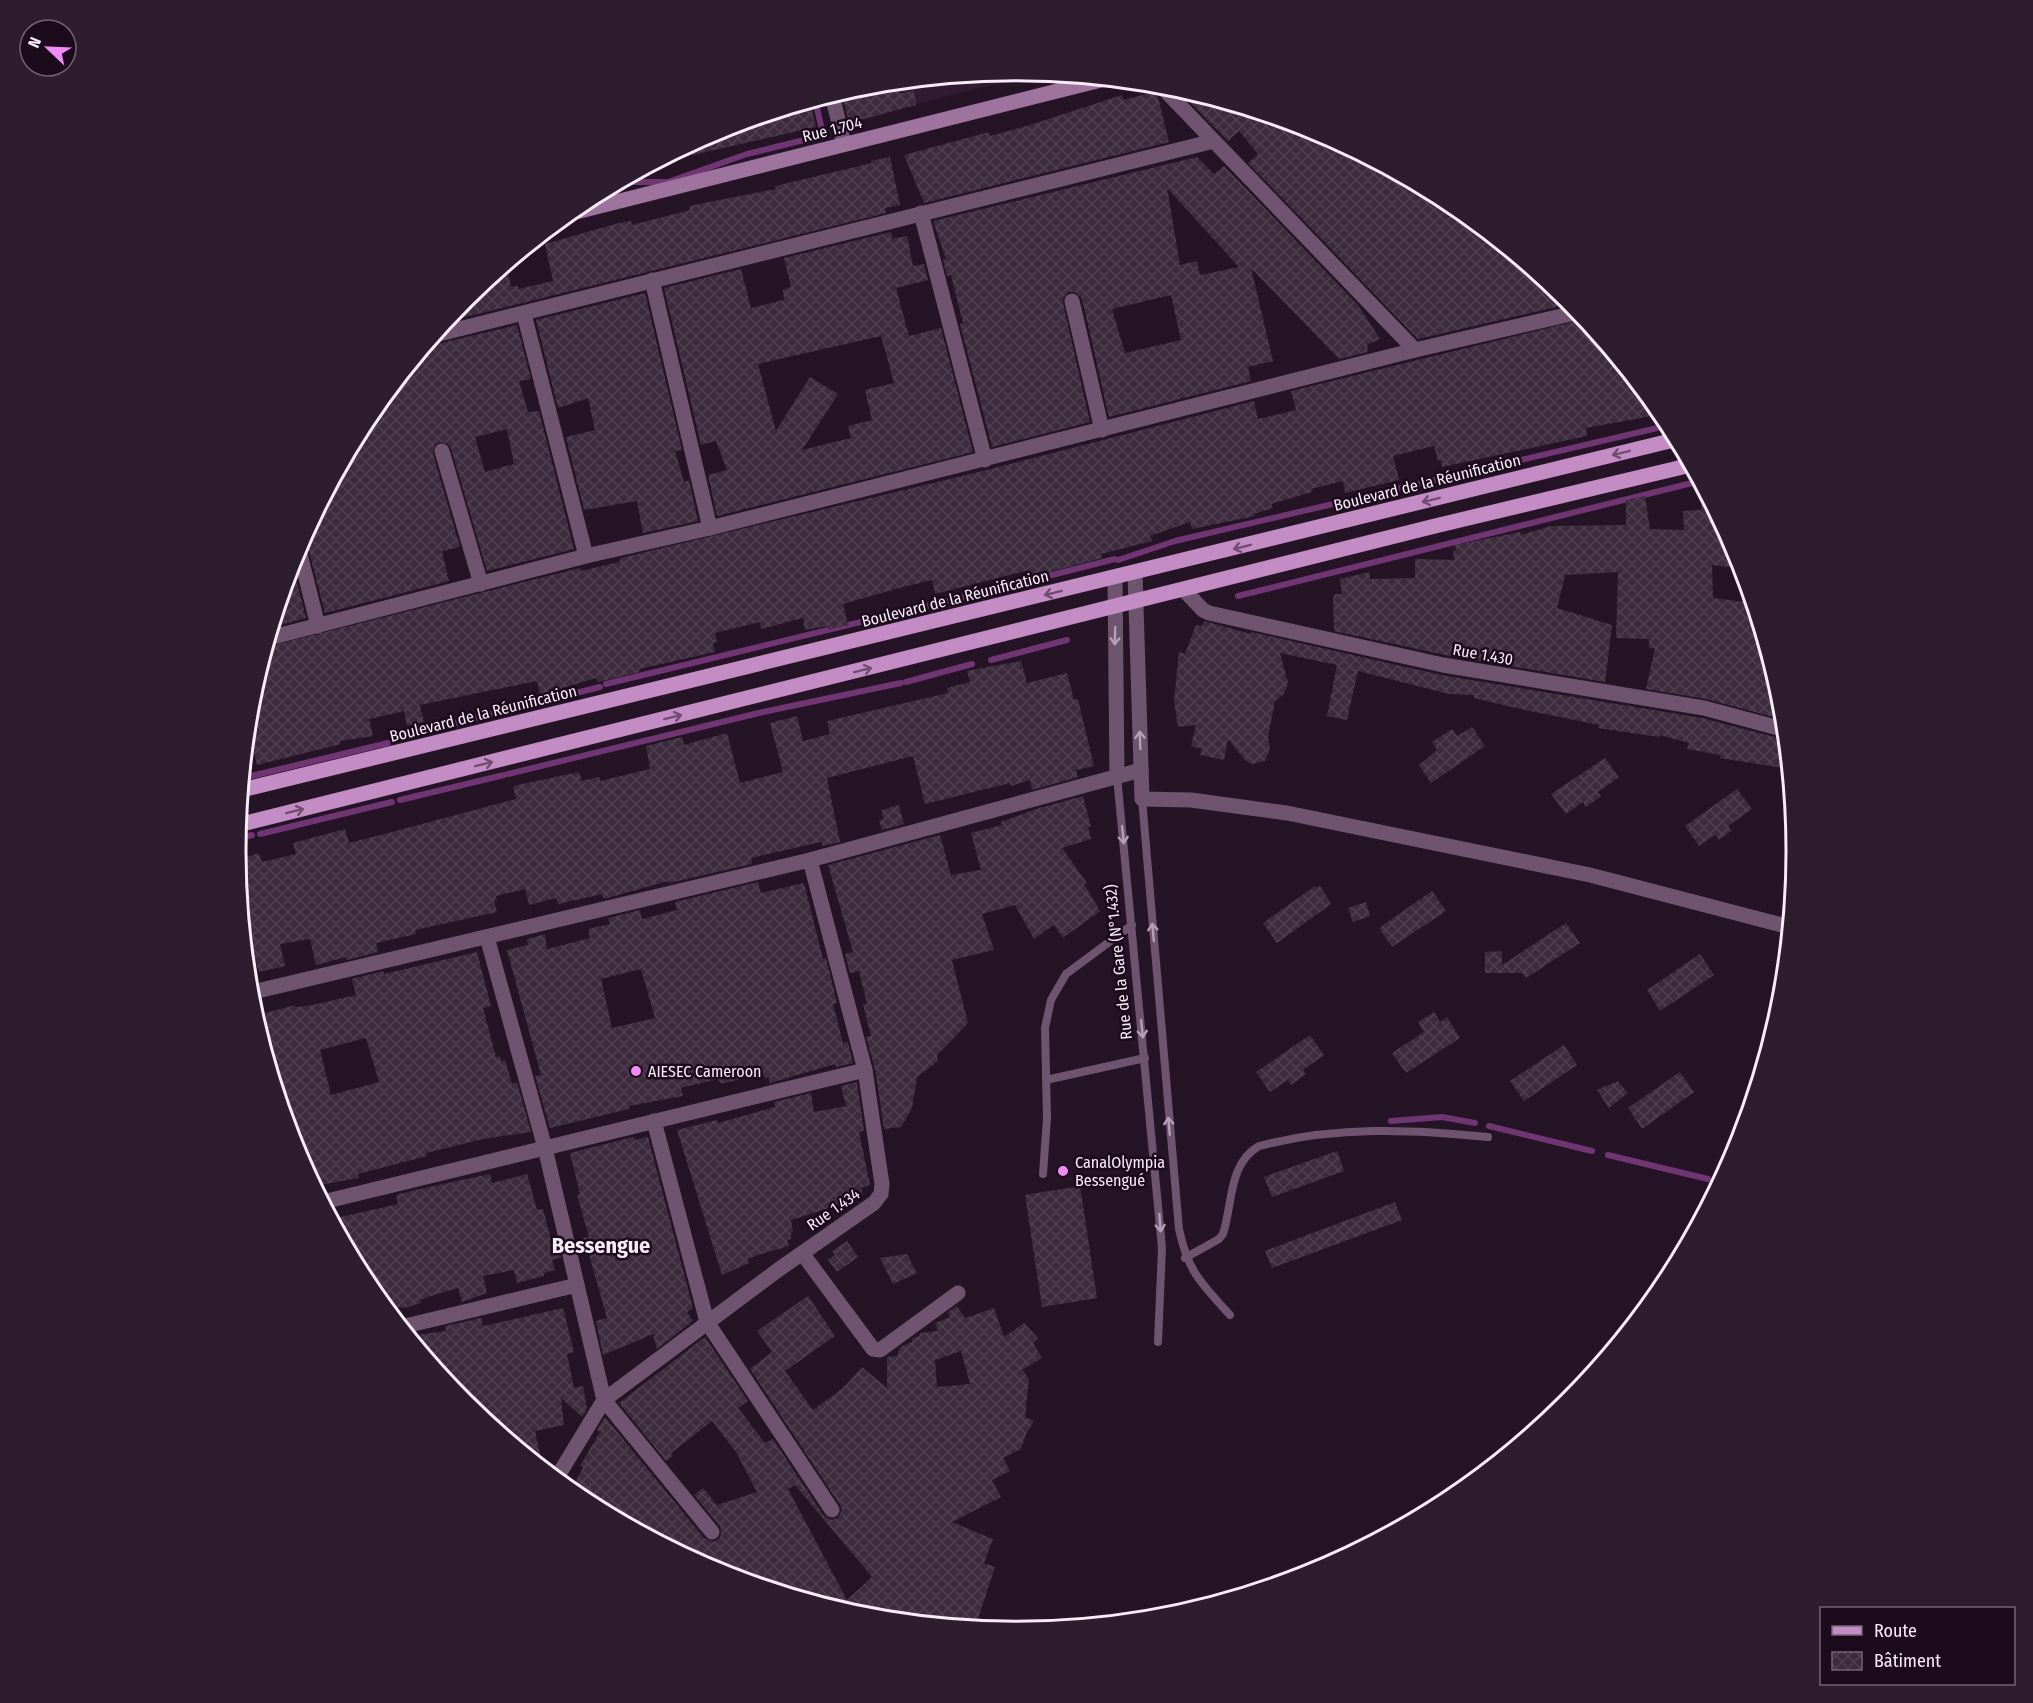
<svg xmlns="http://www.w3.org/2000/svg" width="2033" height="1703" font-family="'Fira Sans Condensed',sans-serif">
<defs>
<pattern id="building-cross-hatch" width="8" height="8" patternUnits="userSpaceOnUse" patternTransform="scale(1.5)"><rect width="8" height="8" fill="#3d2b3e"/><path d="M0 0l8 8M0 8l8-8" fill="none" stroke="#504051"/></pattern>
</defs>
<rect width="100%" height="100%" fill="#251425"/>
<polygon fill="#311b32" points="1017,71 1040,73 849,121 842,92 864,85"/>
<g fill="none" stroke-linecap="round" stroke-linejoin="round">
<g stroke="#703573" stroke-width="6">
<polyline points="815,100 822,130"/>
<polyline points="630,182 668,182 747,154 816,137"/>
<polyline points="606,190 623,185"/>
<polyline points="1118,560 1175,541 1670,425"/>
<polyline points="1238,596 1700,481"/>
<polyline points="957,599 1115,559"/>
<polyline points="991,660 1067,640"/>
<polyline points="906,682 972,664"/>
<polyline points="606,684 947,601"/>
<polyline points="443,726 600,687"/>
<polyline points="508,774 763,712 901,683"/>
<polyline points="243,778 388,743"/>
<polyline points="400,800 504,775"/>
<polyline points="260,834 392,802"/>
<polyline points="237,839 252,835"/>
<polyline points="1391,1121 1442,1117 1475,1123"/>
<polyline points="1489,1126 1592,1151"/>
<polyline points="1608,1155 1708,1179"/>
</g>
</g>
<g fill="url(#building-cross-hatch)" fill-rule="evenodd">
<polygon points="897,82 900,94 914,90 916,105 849,123 843,98 847,98 845,91 864,85"/>
<polygon points="1176,88 1293,123 1307,138 1316,130 1446,200 1562,294 1569,304 1418,339 1248,163 1258,154 1239,131 1228,141"/>
<polygon points="1154,92 1158,97 1169,142 924,203 904,155 989,132 990,136 1030,125 1122,95 1123,100"/>
<polygon points="810,102 816,127 675,159 673,154 718,130"/>
<polygon points="890,157 900,205 885,208 886,213 445,322 464,299 506,265 511,287 518,286 518,289 553,281 545,244 619,223 631,221 632,225 690,210 689,206 776,189 775,186 872,163 871,161"/>
<path d="M1197 157 1214 174 1224 166 1358 305 1380 339 1367 345 1368 352 1339 359 1251 268 1273 361 1248 367 1251 381 1109 417 1082 299 1075 292H1069L1063 298V303L1090 422 992 447 960 324 963 323 951 275 947 276 943 260 946 259 933 221ZM1167 187 1168 189 1239 267 1200 275 1197 261 1180 265ZM1171 295 1181 340 1125 353 1112 309Z"/>
<path d="M891 232 892 239 907 236 913 266 924 264 928 280 896 288 909 336 941 328 973 452 717 516 708 475 727 470 716 441 701 445 664 288 741 269 751 308 784 300 783 290 791 287 784 258ZM881 336 894 383 865 390 872 420 848 426 851 438 802 450 838 394 810 377 776 431 758 364Z"/>
<polygon points="645,293 682,450 675,451 684,482 689,480 698,521 643,533 637,501 584,510 566,437 595,430 588,398 558,408 536,320"/>
<polygon points="1585,319 1663,414 1586,428 1587,436 1442,467 1441,460 1438,461 1434,446 1393,456 1399,480 1345,493 1343,481 1311,489 1312,492 1271,504 1273,508 1254,514 1255,516 1192,529 1190,522 1150,536 1152,541 1101,554 1102,558 1031,577 1029,570 935,594 932,580 899,588 843,604 848,625 829,630 828,626 805,630 803,618 761,629 760,622 715,633 717,642 713,643 715,652 639,669 640,672 598,682 596,678 540,695 537,681 420,705 424,722 407,726 404,711 369,719 373,736 340,741 341,744 257,765 248,725 251,699 266,647 580,568 581,571 619,562 621,558 987,470 1254,401 1258,419 1296,410 1291,391"/>
<path d="M517 325 531 379 519 381 528 412 539 411 574 549 487 571 451 448 448 444 440 442 435 445 433 454 460 547 442 551 449 581 325 613 307 544 303 538 367 417 429 342 437 344ZM507 429 514 464 485 472 475 437Z"/>
<polygon points="1703,486 1739,556 1737,568 1712,565 1713,598 1753,603 1782,699 1785,720 1706,699 1646,689 1655,648 1649,648 1649,639 1616,638 1618,572 1565,575 1557,608 1612,625 1605,682 1445,655 1334,631 1333,599 1334,594 1342,594 1340,579 1369,572 1370,579 1415,578 1415,559 1454,560 1453,551 1456,550 1455,545 1520,532 1521,535 1551,526 1626,525 1626,500 1645,496 1650,529 1684,530 1683,511 1701,510"/>
<polygon points="292,562 306,618 272,627 273,625"/>
<polygon points="1204,621 1251,634 1251,632 1441,675 1702,718 1786,740 1789,769 1720,758 1721,755 1687,749 1689,743 1660,735 1659,737 1598,728 1599,725 1516,708 1474,698 1474,695 1449,694 1358,671 1347,720 1327,716 1337,665 1280,653 1288,683 1284,694 1275,701 1268,737 1270,749 1265,761 1252,764 1246,761 1228,739 1224,760 1200,755 1202,749 1191,746 1196,725 1178,727 1174,701 1179,652 1185,654 1196,625 1202,626"/>
<polygon points="1021,661 1027,683 1067,673 1074,700 1078,699 1094,766 1076,770 1078,777 1032,790 1030,780 1011,786 1010,783 925,804 913,756 827,778 840,842 823,846 821,842 751,858 752,864 669,883 668,881 604,899 602,894 558,904 556,898 529,905 525,889 496,896 497,900 494,901 497,912 415,930 416,934 376,943 378,952 347,960 346,957 316,965 310,939 280,944 285,966 259,972 245,924 243,924 236,860 259,853 262,862 296,854 293,843 345,829 349,843 392,832 516,799 513,786 579,772 582,781 599,777 600,781 650,769 646,746 682,737 684,745 727,733 740,783 783,772 770,723 797,716 803,741 830,734 827,721 948,693 947,688 970,682 967,671"/>
<polygon points="1472,727 1485,746 1431,783 1419,765 1437,750 1432,742 1452,729 1457,736"/>
<polygon points="1605,758 1619,777 1598,792 1601,796 1586,807 1583,802 1566,814 1551,794"/>
<polygon points="1737,789 1752,809 1728,826 1731,831 1719,840 1715,835 1699,846 1685,826"/>
<polygon points="1083,796 1091,827 1088,827 1091,839 1062,848 1087,883 1084,884 1100,911 1063,938 1054,925 1034,939 1015,905 982,914 994,950 952,960 968,1023 937,1055 938,1061 917,1077 912,1108 901,1127 884,1129 875,1069 866,1037 871,1036 863,1004 867,1004 859,971 850,973 845,954 853,952 828,865 940,835 951,875 981,870 971,833 1002,825 1001,822 1036,809"/>
<polygon points="899,805 904,824 882,830 879,821 883,820 882,810"/>
<path d="M758 882 761 893 804 883 823 959 826 958 831 978 837 1003 833 1004 843 1043 848 1042 853 1063 836 1067 835 1064 770 1083 769 1077 765 1078 763 1073 721 1084 718 1079 681 1088 683 1096 629 1106V1109L550 1128 535 1076 541 1075 507 950 528 945 527 939 545 934 547 949 590 938 588 929 610 924 608 918 640 910 642 919 677 910 675 902ZM641 969 655 1018 612 1028 601 979Z"/>
<polygon points="1315,886 1316,888 1320,886 1331,904 1277,943 1263,923"/>
<polygon points="1432,891 1446,911 1392,947 1379,928"/>
<polygon points="1366,902 1370,916 1353,922 1348,908"/>
<polygon points="1566,923 1580,943 1526,978 1522,973 1485,973 1485,952 1502,951 1502,965"/>
<path d="M477 952 491 1006 483 1008 496 1057 500 1056 501 1061 505 1060 512 1084 517 1082 531 1132 483 1139 426 1153 427 1156 358 1174 359 1178 314 1186 295 1150 254 1016 295 1005V1007L308 1006 356 995 352 979 383 971 384 974ZM366 1038 379 1082 331 1095 320 1050Z"/>
<polygon points="1700,954 1714,975 1660,1011 1647,990"/>
<polygon points="1434,1012 1440,1022 1447,1017 1460,1038 1406,1073 1392,1053 1424,1032 1418,1022"/>
<polygon points="1310,1035 1324,1055 1303,1070 1306,1074 1291,1085 1288,1080 1270,1092 1256,1072"/>
<polygon points="1564,1045 1577,1065 1524,1101 1510,1081"/>
<polygon points="1680,1072 1694,1092 1642,1129 1628,1108"/>
<polygon points="1618,1081 1628,1093 1609,1108 1597,1090"/>
<polygon points="857,1082 864,1131 859,1132 870,1185 861,1188 863,1195 838,1201 839,1205 791,1220 793,1232 791,1233 791,1239 787,1240 789,1246 758,1255 748,1259 749,1263 722,1275 677,1130 717,1120 718,1123 775,1107 774,1102 811,1093 814,1112 846,1106 841,1086"/>
<polygon points="633,1137 635,1140 648,1137 693,1308 687,1312 693,1321 657,1349 653,1334 603,1355 596,1321 607,1318 588,1251 580,1253 577,1240 589,1237 577,1195 580,1194 570,1153"/>
<polygon points="1337,1151 1344,1171 1272,1197 1264,1177"/>
<polygon points="490,1174 492,1183 527,1174 537,1210 543,1209 552,1244 557,1243 561,1258 552,1260 555,1270 544,1273 544,1276 517,1283 514,1270 483,1276 487,1293 462,1302 458,1288 431,1296 420,1300 421,1303 404,1308 384,1306 367,1285 332,1219 398,1204 396,1195 420,1189"/>
<polygon points="1080,1186 1097,1298 1042,1307 1025,1195"/>
<polygon points="1395,1202 1402,1220 1272,1268 1265,1251"/>
<polygon points="847,1241 858,1257 837,1272 828,1260 835,1255 832,1251"/>
<polygon points="907,1254 917,1273 893,1284 880,1258"/>
<path d="M808 1296 835 1336 785 1371 813 1410 843 1388 862 1367 887 1388V1357L897 1356 900 1347 912 1342V1339L919 1336 920 1333 938 1331 935 1323 950 1317 948 1312 957 1306 965 1318 994 1308 1004 1337 1024 1323 1038 1338 1033 1343 1042 1358 1022 1370 1029 1379 1025 1417 1034 1421 1026 1434 1021 1449 1003 1458 1010 1471 992 1480 1001 1497 952 1522 993 1539 984 1563 995 1567 975 1628 864 1617 717 1573 655 1540 644 1530 641 1532 582 1501 570 1491 583 1468 580 1466 600 1432 597 1430 605 1417 704 1538 713 1542 719 1539 721 1535 720 1526 694 1495 703 1488 717 1505 757 1492 736 1452 712 1421 671 1453 673 1456 666 1461 619 1403 705 1337 748 1401 738 1408 765 1443 773 1439 824 1516 832 1520 838 1518 842 1510 840 1505 750 1369 772 1352 757 1331ZM961 1351 970 1384 937 1387 935 1360ZM795 1485 872 1577 847 1600 788 1489Z"/>
<polygon points="563,1308 574,1352 567,1354 574,1388 583,1386 587,1409 582,1417 561,1398 564,1425 535,1431 543,1468 464,1404 409,1336 446,1331 445,1326 481,1318 483,1326"/>
</g>
<g fill="none" stroke-linecap="round" stroke-linejoin="round">
<g stroke="#6e546f" stroke-width="8">
<polyline points="1117,777 1162,1248 1158,1342"/>
<path d="M1142 799 1179 1229C1188 1272 1201 1283 1230 1315"/>
<polyline points="1046,1080 1145,1058"/>
<polyline points="1043,1174 1047,1118 1045,1028 1051,1000 1066,974 1132,925"/>
<path d="M1185 1258 1219 1239 1223 1234C1233 1203 1228 1164 1259 1146 1335 1126 1411 1129 1488 1137"/>
</g>
<g stroke="#6e546f" stroke-width="15">
<polyline points="1160,85 1415,350"/>
<polyline points="832,95 844,144"/>
<polyline points="921,213 985,460"/>
<polyline points="652,280 710,528"/>
<polyline points="1072,301 1102,430"/>
<polyline points="524,314 586,556"/>
<polyline points="435,335 1214,141"/>
<polyline points="442,451 481,584"/>
<polyline points="298,546 318,626"/>
<polyline points="1135,573 1142,799 1191,800 1287,813 1590,875 1790,927"/>
<polyline points="1115,578 1117,777"/>
<polyline points="1184,590 1203,610 1209,613 1443,665 1704,708 1786,730"/>
<polyline points="269,638 586,556 710,528 1415,350 1579,312"/>
<polyline points="487,937 545,1148 604,1400 712,1532"/>
<polyline points="249,993 810,860 1141,770"/>
<polyline points="654,1121 707,1322 832,1510"/>
<polyline points="323,1202 865,1070"/>
<polyline points="802,1253 873,1349 880,1350 958,1293"/>
<polyline points="401,1327 577,1285"/>
<polyline points="556,1479 604,1400 778,1270 874,1203 881,1194 882,1184 865,1070 810,860"/>
</g>
<polyline stroke="#9e749f" stroke-width="15" points="568,214 1105,79"/>
<g stroke="#c38cc5" stroke-width="15">
<polyline points="242,790 1678,439"/>
<polyline points="238,825 1435,526 1691,465"/>
</g>
</g>
<defs><path id="oneway-shaft" d="M-6 0H5M1.5-3L5.5 0L1.5 3" fill="none" stroke-width="1.6" stroke-linecap="round" stroke-linejoin="round" transform="scale(1.5)"/></defs>
<g stroke="#6f4c70">
<use href="#oneway-shaft" transform="translate(1621 453) rotate(166)"/>
<use href="#oneway-shaft" transform="translate(1431 500) rotate(166)"/>
<use href="#oneway-shaft" transform="translate(1242 547) rotate(166)"/>
<use href="#oneway-shaft" transform="translate(1053 593) rotate(166)"/>
<use href="#oneway-shaft" transform="translate(863 670) rotate(-14)"/>
<use href="#oneway-shaft" transform="translate(673 717) rotate(-14)"/>
<use href="#oneway-shaft" transform="translate(484 764) rotate(-14)"/>
<use href="#oneway-shaft" transform="translate(295 811) rotate(-14)"/>
</g>
<g stroke="#b4a0b4">
<use href="#oneway-shaft" transform="translate(1115 636) rotate(91)"/>
<use href="#oneway-shaft" transform="translate(1140 740) rotate(-92)"/>
<use href="#oneway-shaft" transform="translate(1123 835) rotate(84)"/>
<use href="#oneway-shaft" transform="translate(1153 932) rotate(-95)"/>
<use href="#oneway-shaft" transform="translate(1142 1029) rotate(84)"/>
<use href="#oneway-shaft" transform="translate(1169 1126) rotate(-95)"/>
<use href="#oneway-shaft" transform="translate(1160 1223) rotate(86)"/>
</g>
<g fill="#f08bf5" stroke="#1b0b1c" stroke-width="2">
<circle cx="636" cy="1071" r="6"/>
<circle cx="1063" cy="1171" r="6"/>
</g>
<g text-anchor="middle" stroke-width="5" stroke-linejoin="round" paint-order="stroke">
<g font-size="16" fill="#f9ecf9" stroke="#1b0b1c">
<text transform="translate(832 129) rotate(-14)" y="6">Rue 1.704</text>
<text transform="translate(1427 482) rotate(-14)" y="6">Boulevard de la Réunification</text>
<text transform="translate(955 598) rotate(-14)" y="6">Boulevard de la Réunification</text>
<text transform="translate(1483 654) rotate(10)" y="6">Rue 1.430</text>
<text transform="translate(483 713) rotate(-14)" y="6">Boulevard de la Réunification</text>
<text transform="translate(1118 962) rotate(-96)" y="6">Rue de la Gare (N°1.432)</text>
<text transform="translate(833 1209) rotate(-35)" y="6">Rue 1.434</text>
</g>
<g font-size="16" fill="#f9ecf9" stroke="#1b0b1c" text-anchor="start">
<text x="648" y="1077">AIESEC Cameroon</text>
<text x="1075" y="1168">CanalOlympia<tspan x="1075" dy="18">Bessengué</tspan></text>
</g>
<g font-size="22" font-weight="bold" fill="#f9ecf9" stroke="#1b0b1c">
<text x="601" y="1253">Bessengue</text>
</g>
</g>
<path d="M0 0H2033V1703H0ZM246 851a770 770 0 1 1 1540 0a770 770 0 1 1-1540 0Z" fill="#2d1d2e" fill-rule="evenodd"/>
<path fill="none" stroke="#f9ecf9" stroke-width="3" d="M246 851a770 770 0 1 1 1540 0a770 770 0 1 1-1540 0Z"/>
<rect x="1820" y="1607" width="195" height="78" fill="#1b0b1c" stroke="#746574" stroke-width="1.5"/>
<rect x="1832" y="1626" width="30" height="9" fill="#c38cc5" stroke="#746574" stroke-width="1.5"/>
<text x="1874" y="1637" font-size="18" fill="#f9ecf9">Route</text>
<rect x="1832" y="1652" width="30" height="18" fill="url(#building-cross-hatch)" stroke="#746574" stroke-width="1.5"/>
<text x="1874" y="1667" font-size="18" fill="#f9ecf9">Bâtiment</text>
<g transform="translate(48 48) rotate(293)"><circle r="28" fill="#1b0b1c" stroke="#746574" stroke-width="1.5"/>
<path d="M0-4.5L10 22L0 15L-10 22Z" fill="#f08bf5"/>
<text y="-9" font-size="16" font-weight="bold" text-anchor="middle" fill="#f9ecf9">N</text>
</g>
</svg>
